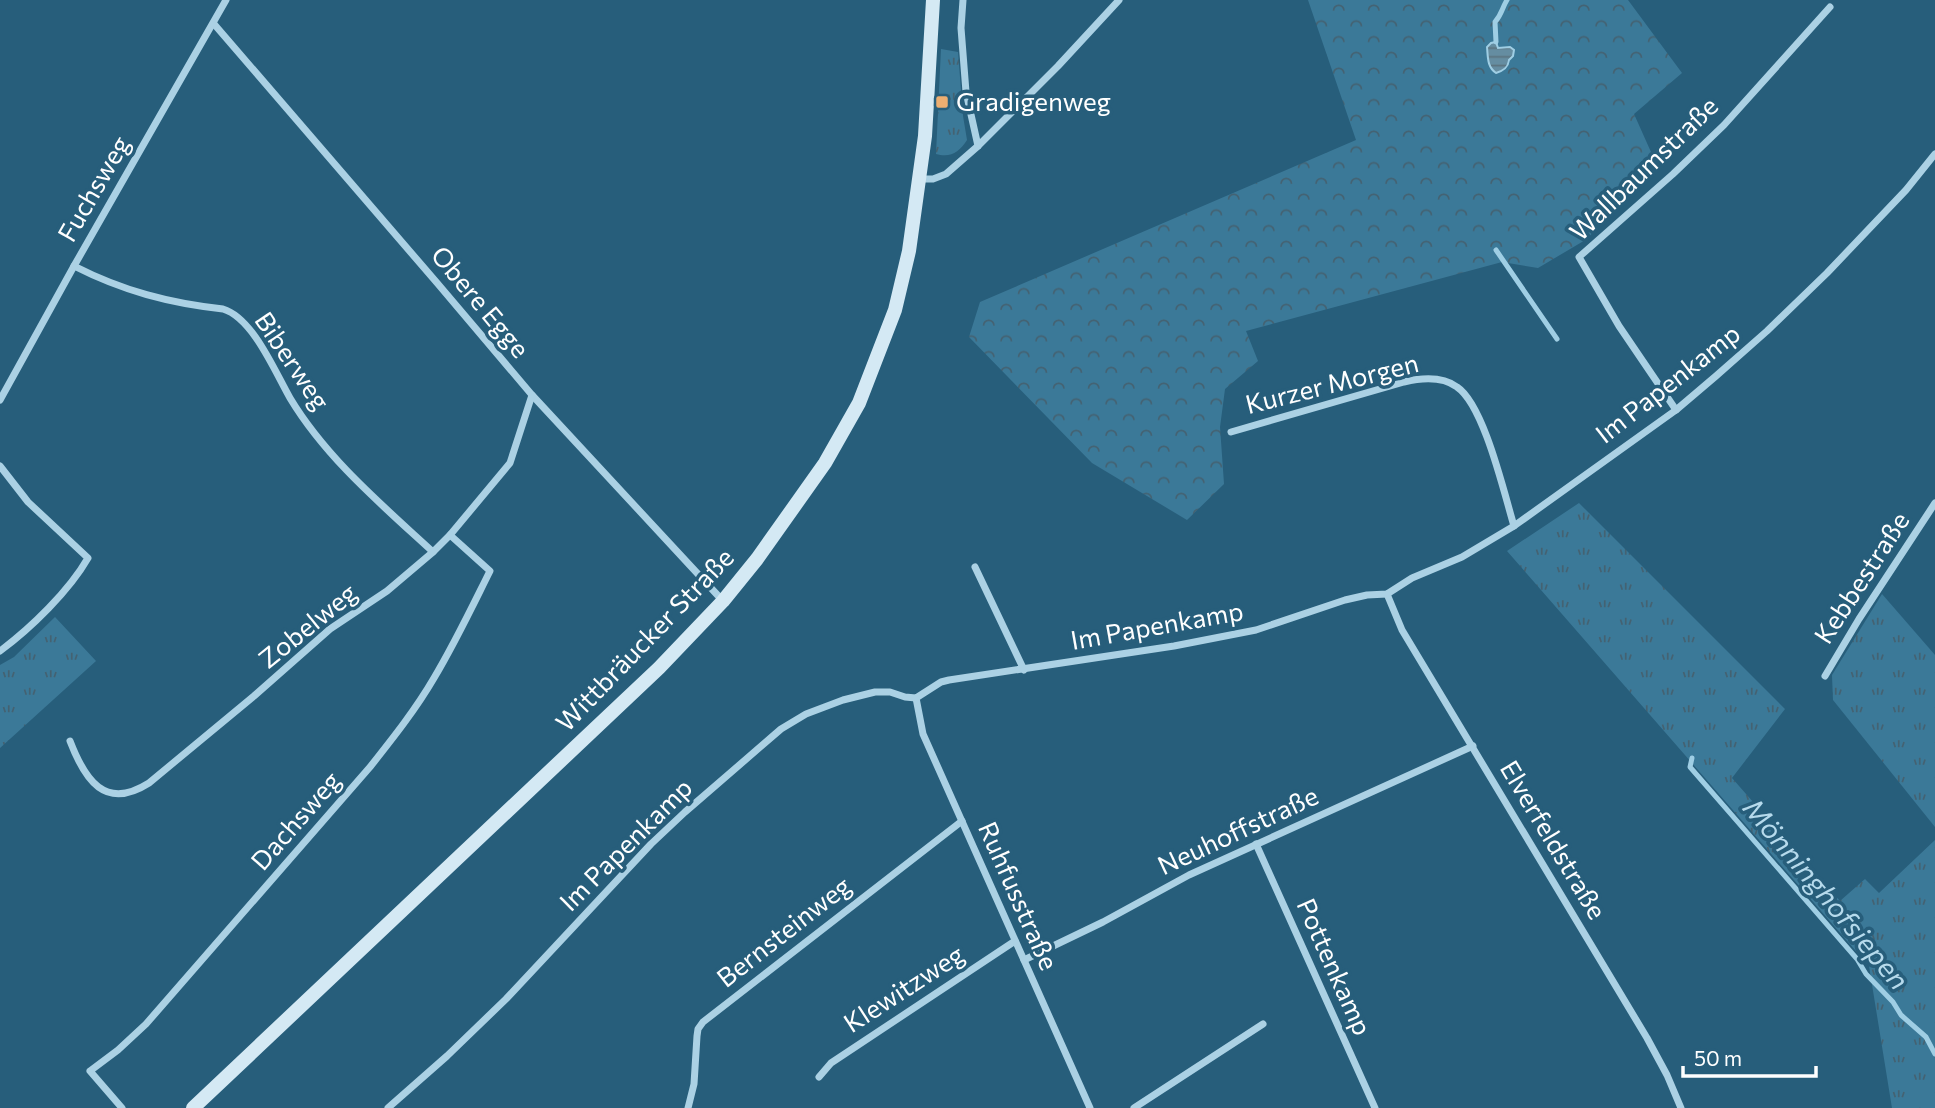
<svg xmlns="http://www.w3.org/2000/svg" width="1935" height="1108" font-family="Commissioner,sans-serif">
<defs>
<pattern id="grass-tufts" width="24" height="20" patternUnits="userSpaceOnUse" patternTransform="scale(1.75)"><rect width="24" height="20" fill="#3b7998"/><path d="M3 7l-1-3M5 7V3M7 7l1-3M15 17l-1-3M17 17v-4M19 17l1-3" fill="none" stroke="#446272"/></pattern>
<pattern id="forest-crowns" width="20" height="18" patternUnits="userSpaceOnUse" patternTransform="scale(1.75)"><rect width="20" height="18" fill="#3b7998"/><path d="M2 6a3 3 0 1 1 6 0M12 15a3 3 0 1 1 6 0" fill="none" stroke="#446272"/></pattern>
<pattern id="water-rules" width="6" height="5" patternUnits="userSpaceOnUse" patternTransform="scale(1.75)"><rect width="6" height="5" fill="#658da1"/><path d="M0 2.5h6" fill="none" stroke="#5b737f"/></pattern>
</defs>
<rect width="100%" height="100%" fill="#275e7b"/>
<g fill="url(#grass-tufts)">
<path d="M941 49 958 52 963 116 967 140C959 152 951 158 936 154Z"/>
<polygon points="1579,503 1785,709 1732,778 1840,901 1865,879 1879,893 1935,840 1935,1108 1892,1108 1869,966 1507,551"/>
<polygon points="1882,594 1935,655 1935,827 1833,700 1832,675"/>
<polygon points="55,617 96,661 0,748 0,665 14,657"/>
</g>
<polygon fill="url(#forest-crowns)" points="1308,0 1628,0 1682,73 1634,114 1655,161 1587,239 1538,268 1502,262 1246,331 1258,361 1225,389 1220,427 1224,484 1187,520 1092,463 969,337 980,302 1356,140"/>
<path fill="url(#water-rules)" stroke="#9fcee4" stroke-width="2" d="M1496 42 1498 48 1510 47 1514 50 1513 56 1509 60C1508 68 1503 71 1496 73 1487 67 1488 57 1487 47L1491 43Z"/>
<g fill="none" stroke-linecap="round" stroke-linejoin="round">
<g stroke="#9fcee4" stroke-width="5">
<path d="M1496 42 1495 22C1502 14 1502 8 1507 0"/>
<polyline points="1496,250 1557,339"/>
<polyline points="1692,758 1690,767 1857,959 1866,974 1893,1002 1901,1015 1926,1037 1935,1054"/>
</g>
<g stroke="#abd1e4" stroke-width="7">
<polyline points="963,0 961,28 966,92 978,146"/>
<polyline points="214,24 438,284 532,395 723,601"/>
<polyline points="920,179 933,179 946,174 978,146 1058,66 1119,0"/>
<path d="M74 266C123 291 169 303 223 309 253 318 275 372 290 398 326 458 382 505 433 552"/>
<polyline points="0,400 74,266 226,0"/>
<polyline points="1676,410 1619,326 1579,257 1673,174 1724,125 1830,7"/>
<path d="M1231 432 1404 382C1421 378 1442 376 1457 387 1484 405 1504 493 1514 526"/>
<path d="M0 466 28 502 88 558C69 591 31 628 0 651"/>
<polyline points="975,567 1024,670"/>
<polyline points="1387,594 1402,630 1647,1038 1667,1075 1681,1108"/>
<polyline points="1825,676 1859,619 1935,503"/>
<polyline points="916,698 923,734 1090,1108"/>
<path d="M70 741C85 780 105 811 149 783L254 696 330 629 387 591 433 552 450 535 510 463 532 395"/>
<polyline points="1256,844 1375,1108"/>
<polyline points="1024,960 1103,922 1189,875 1473,746"/>
<polyline points="819,1077 831,1063 1015,941"/>
<path d="M122 1108 90 1071 118 1050 146 1024 370 767C393 738 416 709 434 678 455 643 472 607 490 571L450 535"/>
<polyline points="388,1108 447,1056 506,999 651,844 685,812 781,729 806,714 843,700 875,692 890,692 905,697 916,698 941,682 949,680 1174,646 1256,630 1345,600 1367,595 1387,594 1412,578 1462,557 1514,526 1676,410 1716,376 1767,331 1827,273 1906,190 1935,154"/>
<polyline points="688,1108 694,1084 697,1036 698,1029 703,1022 962,821"/>
<polyline points="1134,1108 1263,1024"/>
</g>
<polyline stroke="#d4e9f4" stroke-width="14" points="193,1108 659,668 723,601 757,559 825,463 859,403 895,310 909,251 925,136 933,0"/>
</g>
<rect fill="#ecae71" stroke="#275e7b" stroke-width="2.5" x="935" y="95" width="14" height="14" rx="3.5"/>
<g text-anchor="middle" stroke-width="7" stroke-linejoin="round" paint-order="stroke">
<g font-size="26" fill="#fff" stroke="#275e7b" text-anchor="start">
<text x="956" y="111">Gradigenweg</text>
</g>
<g font-size="26" fill="#fff" stroke="#275e7b">
<text transform="translate(1644 169) rotate(-44)" y="9">Wallbaumstraße</text>
<text transform="translate(94 189) rotate(-60)" y="9">Fuchsweg</text>
<text transform="translate(480 302) rotate(50)" y="9">Obere Egge</text>
<text transform="translate(292 361) rotate(56)" y="9">Biberweg</text>
<text transform="translate(1332 384) rotate(-14)" y="9">Kurzer Morgen</text>
<text transform="translate(1668 384) rotate(-38)" y="9">Im Papenkamp</text>
<text transform="translate(1862 578) rotate(-57)" y="9">Kebbestraße</text>
<text transform="translate(308 626) rotate(-39)" y="9">Zobelweg</text>
<text transform="translate(1157 626) rotate(-10)" y="9">Im Papenkamp</text>
<text transform="translate(645 640) rotate(-46)" y="9">Wittbräucker Straße</text>
<text transform="translate(296 821) rotate(-49)" y="9">Dachsweg</text>
<text transform="translate(1238 831) rotate(-25)" y="9">Neuhoffstraße</text>
<text transform="translate(1553 840) rotate(59)" y="9">Elverfeldstraße</text>
<text transform="translate(626 845) rotate(-45)" y="9">Im Papenkamp</text>
<text transform="translate(1018 896) rotate(66)" y="9">Ruhfusstraße</text>
<text transform="translate(784 932) rotate(-38)" y="9">Bernsteinweg</text>
<text transform="translate(1334 967) rotate(66)" y="9">Pottenkamp</text>
<text transform="translate(904 989) rotate(-33)" y="9">Klewitzweg</text>
</g>
<g font-size="28" font-style="italic" fill="#b6daec" stroke="#275e7b">
<text transform="translate(1826 894) rotate(50)" y="10">Mönninghofsiepen</text>
</g>
</g>
<path d="M1683 1066v10h133v-10" fill="none" stroke="#ffffff" stroke-width="3.5"/>
<text x="1694" y="1066" font-size="21" fill="#ffffff" stroke="#275e7b" stroke-width="5" paint-order="stroke">50 m</text>
</svg>
